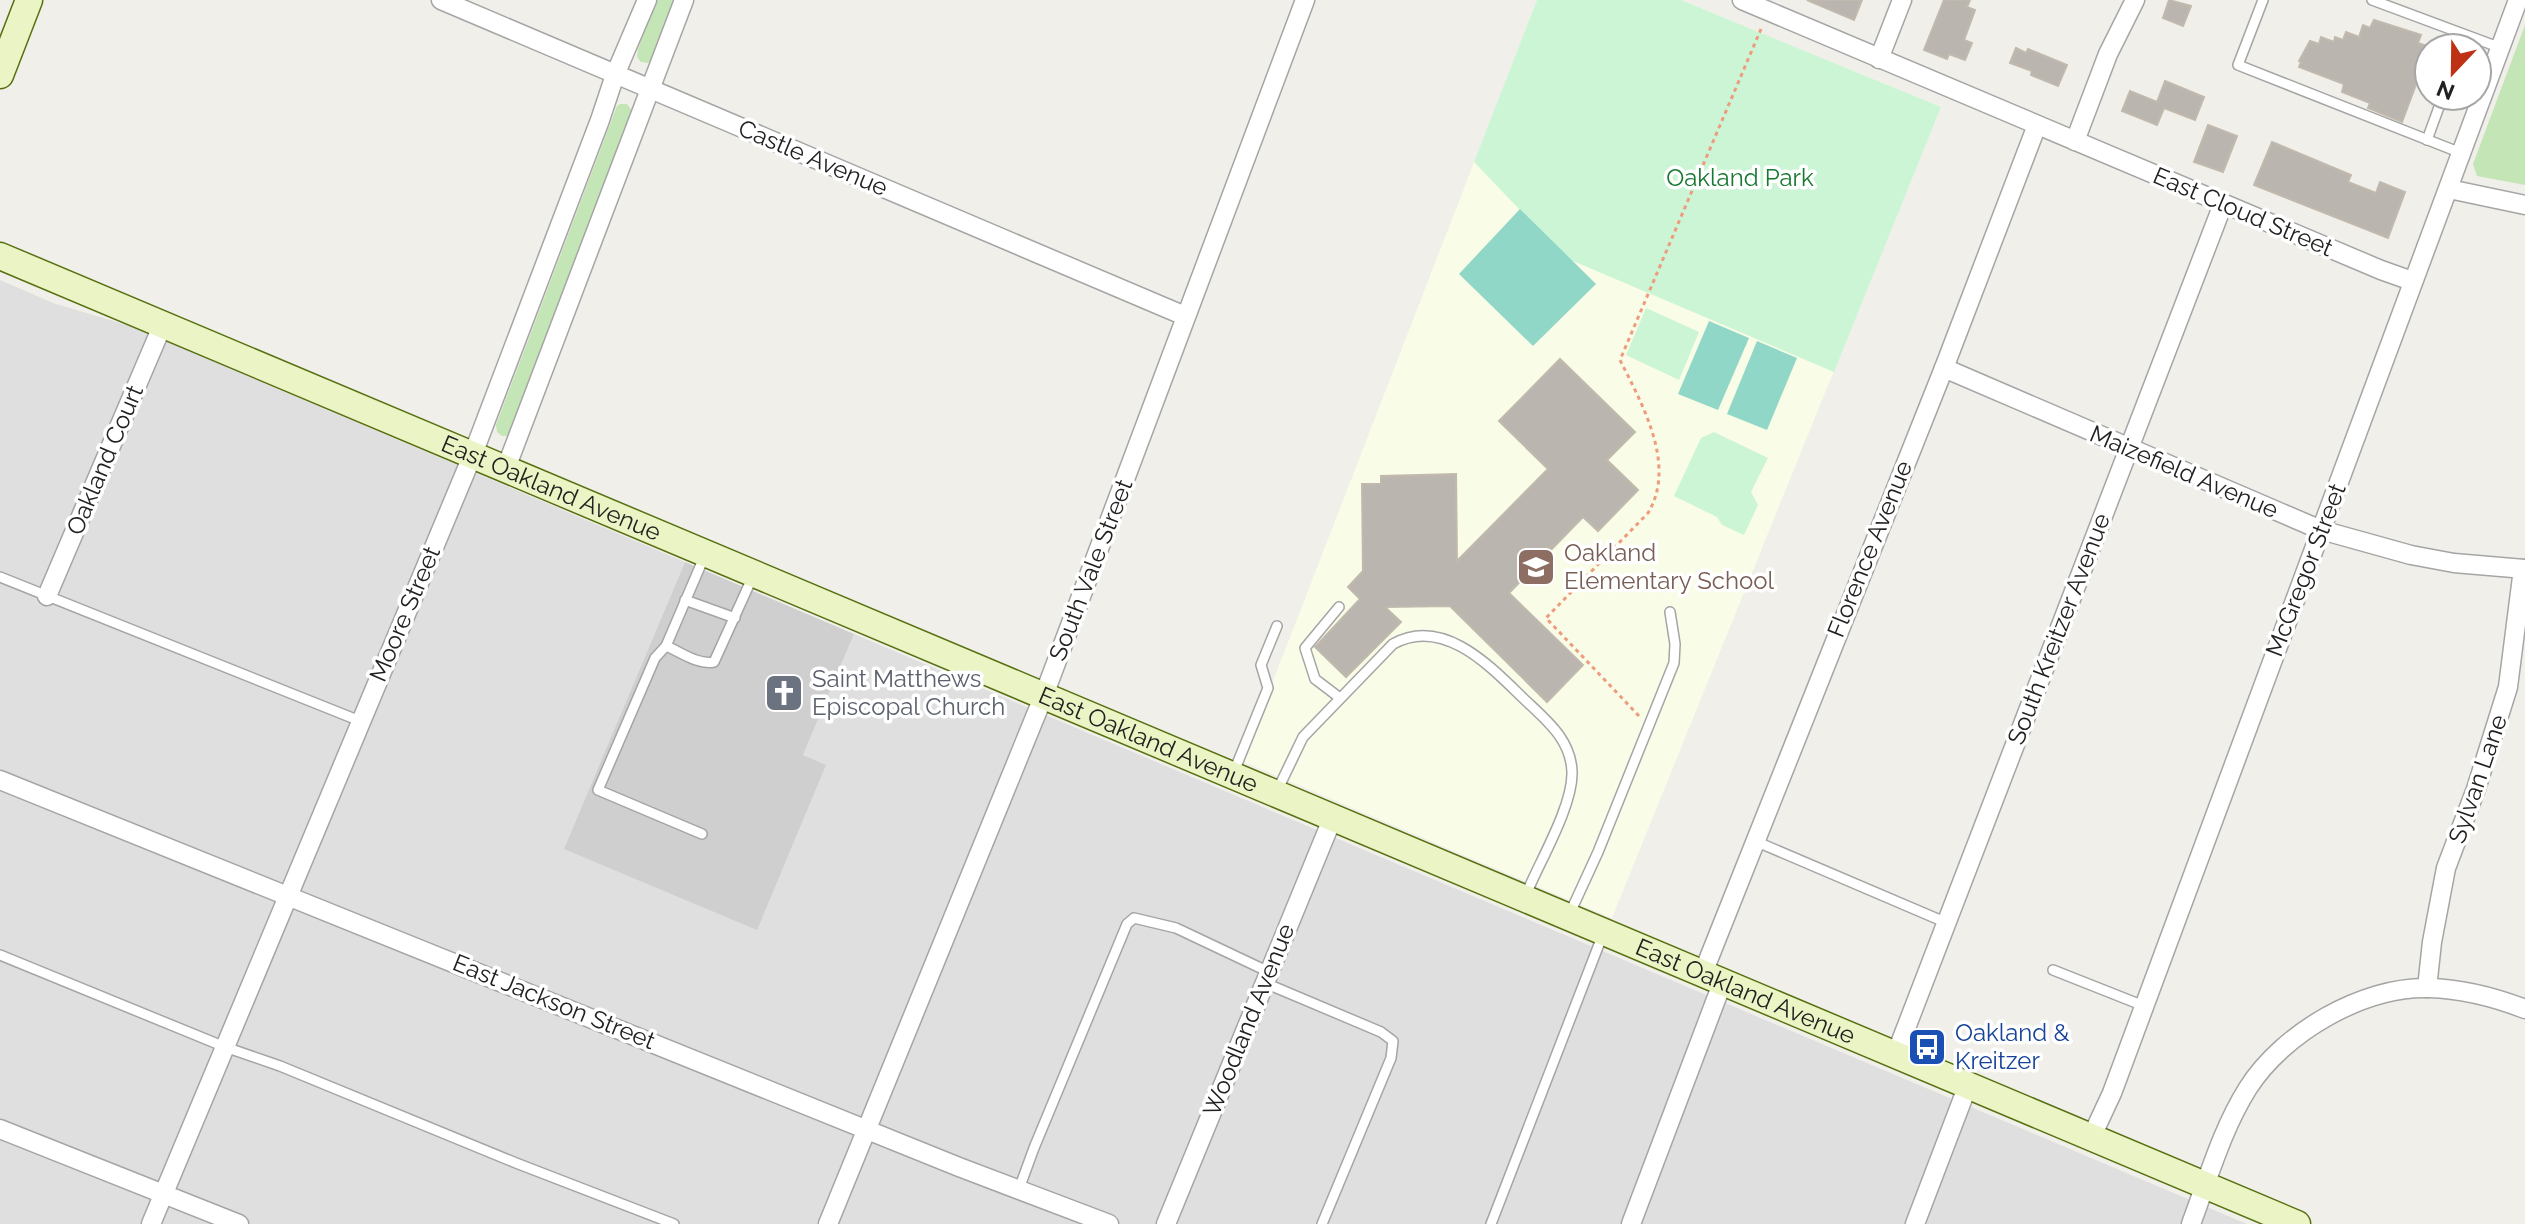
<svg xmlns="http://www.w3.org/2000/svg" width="2525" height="1224" font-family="Raleway,sans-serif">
<rect width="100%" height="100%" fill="#f1efe9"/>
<polygon fill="#dfdfdf" points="0,280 53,303 130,326 685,562 565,849 826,766 803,755 854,634 2247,1224 0,1224"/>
<polygon fill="#f9fce6" points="1537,0 1681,0 1941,107 1612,918 1242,761"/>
<polygon fill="#cfcfcf" points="685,562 854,634 803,755 826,765 757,930 564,849"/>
<g fill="#c4e5b5">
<polygon points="656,0 677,0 655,58 648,63 641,62 637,57 638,49"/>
<polygon points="2525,25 2525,185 2477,176 2473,164"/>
<polygon points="620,104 627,104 633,112 509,436 502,436 497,432 496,425 617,106"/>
</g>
<g fill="#ccf5d6">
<polygon points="1537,0 1681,0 1941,107 1834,372 1566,258 1474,162"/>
<polygon points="1646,308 1699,332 1679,380 1626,355"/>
<polygon points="1714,432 1768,458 1751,492 1758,505 1744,535 1722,525 1717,517 1674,496 1701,438"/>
</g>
<g fill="#90d7c8">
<polygon points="1520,209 1596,284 1533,346 1459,274"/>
<polygon points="1709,321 1749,338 1718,410 1678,394"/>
<polygon points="1757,341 1797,358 1767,430 1727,414"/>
</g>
<g fill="#bab6af" stroke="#c1b9ad" stroke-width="2">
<polygon points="1807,0 1862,0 1854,20"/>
<polygon points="1944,0 1970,0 1967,7 1975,10 1964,40 1972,43 1965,60 1949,54 1947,59 1924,50"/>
<polygon points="2169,0 2191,6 2183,26 2163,18"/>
<polygon points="2374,20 2421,35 2418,43 2430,47 2402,122 2368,108 2370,103 2342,92 2344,84 2299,67 2301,62 2299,61 2310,41 2319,44 2321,37 2334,42 2335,37 2343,40 2346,32 2359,37 2363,25 2370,28"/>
<polygon points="2016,48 2026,53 2028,49 2067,65 2058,86 2031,75 2032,71 2010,63"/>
<polygon points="2165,81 2204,97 2195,120 2164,108 2157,125 2122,111 2130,91 2157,102"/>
<polygon points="2208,125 2237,136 2223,172 2194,162"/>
<polygon points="2272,142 2351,175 2348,182 2376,193 2380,182 2405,192 2388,238 2254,185"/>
<polygon points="1560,359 1635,432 1607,460 1638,490 1598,531 1583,517 1509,593 1583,665 1547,702 1450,606 1385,607 1401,622 1346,677 1315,647 1360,599 1348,587 1363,571 1362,484 1381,484 1381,476 1456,474 1457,561 1548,469 1499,421"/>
</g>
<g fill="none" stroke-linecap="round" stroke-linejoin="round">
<g stroke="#a5a5a5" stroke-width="12">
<g id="service">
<polyline points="2263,0 2238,65 2461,153"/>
<polyline points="2372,0 2501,48"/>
<polyline points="2461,48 2465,36"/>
<polyline points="2427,140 2443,96"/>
<path d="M705 555 666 646C681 652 697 665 714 662L753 576"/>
<polyline points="0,577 360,721"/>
<polyline points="685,600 735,618"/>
<polyline points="1339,607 1305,648 1315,679 1340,698"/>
<polyline points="666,646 655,658 598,790 702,834"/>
<polyline points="1233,774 1268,688 1261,665 1277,626"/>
<path d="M1277 791 1303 737 1393 644C1443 616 1490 666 1523 698 1546 720 1571 739 1572 772 1573 807 1538 864 1525 897"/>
<polyline points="1755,841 1947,923"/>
<polyline points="1570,913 1598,852 1674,663 1675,644 1670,612"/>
<polyline points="0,955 225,1047 280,1066 516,1163 674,1224"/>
<polyline points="2053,970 2144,1006"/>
<polyline points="1265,983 1381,1032 1393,1041 1391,1058 1322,1224"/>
<polyline points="1019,1189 1034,1148 1127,924 1134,918 1176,928 1269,972"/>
<polyline points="1491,1224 1603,934"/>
</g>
</g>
<g stroke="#a5a5a5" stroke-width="21">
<g id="minor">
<polyline points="441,0 1185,316"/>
<polyline points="1742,0 2381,270 2412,281"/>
<polyline points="1879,59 1902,0"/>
<polyline points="2075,141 2108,54 2135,0"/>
<polyline points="2449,189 2525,205"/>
<polyline points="1944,368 2321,530 2411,555 2454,563 2525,569"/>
<polyline points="506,468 684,0"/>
<polyline points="47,596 163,324"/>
<polyline points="0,780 959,1167 1109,1224"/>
<polyline points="1703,973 1944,368 2037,125"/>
<polyline points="2427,988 2432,942 2446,868 2476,789 2508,687 2523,569"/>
<polyline points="1896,1054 2223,204"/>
<polyline points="0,1129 239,1224"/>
<polyline points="2091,1138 2112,1093 2518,0"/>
<polyline points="151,1224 473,454 600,120 615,75 647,0"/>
<polyline points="828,1224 1044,695 1305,0"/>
<polyline points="1166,1224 1333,817"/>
<polyline points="1631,1224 1723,981"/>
<polyline points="1915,1224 1968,1085"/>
<path d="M2191 1224C2208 1179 2222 1129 2248 1088 2283 1033 2363 986 2429 988 2463 989 2494 997 2525 1009"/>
</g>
</g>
<g stroke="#567010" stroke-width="29">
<g id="secondary">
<polyline points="0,75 29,0"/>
<path id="s1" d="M0 256 2297 1224"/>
</g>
</g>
<path stroke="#ed9c7e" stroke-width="3" stroke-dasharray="4 4" stroke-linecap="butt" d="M1639 716 1546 618 1648 513C1677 465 1642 404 1620 360L1761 29"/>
<use href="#service" stroke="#fff" stroke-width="9"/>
<use href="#minor" stroke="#fff" stroke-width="18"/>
<use href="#secondary" stroke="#eaf4c4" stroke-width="26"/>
</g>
<defs>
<g id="school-square" transform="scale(2)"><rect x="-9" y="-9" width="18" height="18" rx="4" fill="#8d6e63" stroke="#fff"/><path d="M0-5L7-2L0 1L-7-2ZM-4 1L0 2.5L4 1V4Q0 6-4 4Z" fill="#fff"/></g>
<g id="church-square" transform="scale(2)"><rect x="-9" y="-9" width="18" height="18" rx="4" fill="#6b7280" stroke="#fff"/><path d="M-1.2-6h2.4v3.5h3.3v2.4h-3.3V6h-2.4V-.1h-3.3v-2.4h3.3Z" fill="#fff"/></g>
<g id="bus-square" transform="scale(2)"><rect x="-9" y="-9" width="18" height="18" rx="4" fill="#1a4fb4" stroke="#fff"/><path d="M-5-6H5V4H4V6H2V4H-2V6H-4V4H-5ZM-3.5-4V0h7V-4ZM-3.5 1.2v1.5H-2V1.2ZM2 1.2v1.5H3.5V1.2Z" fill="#fff"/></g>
</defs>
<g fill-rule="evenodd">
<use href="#school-square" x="1536" y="567"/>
<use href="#church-square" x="784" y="693"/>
<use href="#bus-square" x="1927" y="1047"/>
</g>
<g text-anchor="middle" stroke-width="7" stroke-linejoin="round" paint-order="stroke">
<g font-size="24" fill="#212121" stroke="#fff">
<text transform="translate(813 158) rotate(23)" y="8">Castle Avenue</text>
<text transform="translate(2243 212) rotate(23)" y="8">East Cloud Street</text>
<text transform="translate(105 460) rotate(-67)" y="8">Oakland Court</text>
<text transform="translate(2184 472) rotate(23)" y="8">Maizefield Avenue</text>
<text dy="8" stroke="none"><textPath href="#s1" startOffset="598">East Oakland Avenue</textPath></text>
<text transform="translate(1870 549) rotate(-68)" y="8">Florence Avenue</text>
<text transform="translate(1091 570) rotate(-69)" y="8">South Vale Street</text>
<text transform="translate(2306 570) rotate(-69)" y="8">McGregor Street</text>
<text transform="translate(405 614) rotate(-67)" y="8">Moore Street</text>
<text transform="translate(2059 629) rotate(-69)" y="8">South Kreitzer Avenue</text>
<text dy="8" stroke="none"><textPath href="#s1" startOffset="1246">East Oakland Avenue</textPath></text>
<text transform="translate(2478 779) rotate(-71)" y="8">Sylvan Lane</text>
<text dy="8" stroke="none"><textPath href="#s1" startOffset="1894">East Oakland Avenue</textPath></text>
<text transform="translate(554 1002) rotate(22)" y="8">East Jackson Street</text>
<text transform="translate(1249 1020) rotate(-68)" y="8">Woodland Avenue</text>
</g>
<g font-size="24" fill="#17782f" stroke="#fff">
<text x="1740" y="186">Oakland Park</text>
</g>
<g font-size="24" fill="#785e54" stroke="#fff" text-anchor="start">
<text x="1564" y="561">Oakland<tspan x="1564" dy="28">Elementary School</tspan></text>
</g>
<g font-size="24" fill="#5b616d" stroke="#fff" text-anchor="start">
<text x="812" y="687">Saint Matthews<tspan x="812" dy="28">Episcopal Church</tspan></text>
</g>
<g font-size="24" fill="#164399" stroke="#fff" text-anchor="start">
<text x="1955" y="1041">Oakland &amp;<tspan x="1955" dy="28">Kreitzer</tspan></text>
</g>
</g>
<g transform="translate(2453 72) rotate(202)"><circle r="38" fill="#ffffff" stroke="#a6a6a6" stroke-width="2"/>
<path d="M0-6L14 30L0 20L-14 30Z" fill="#bf3114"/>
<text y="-12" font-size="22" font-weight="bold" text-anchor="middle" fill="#212121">N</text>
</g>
</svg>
